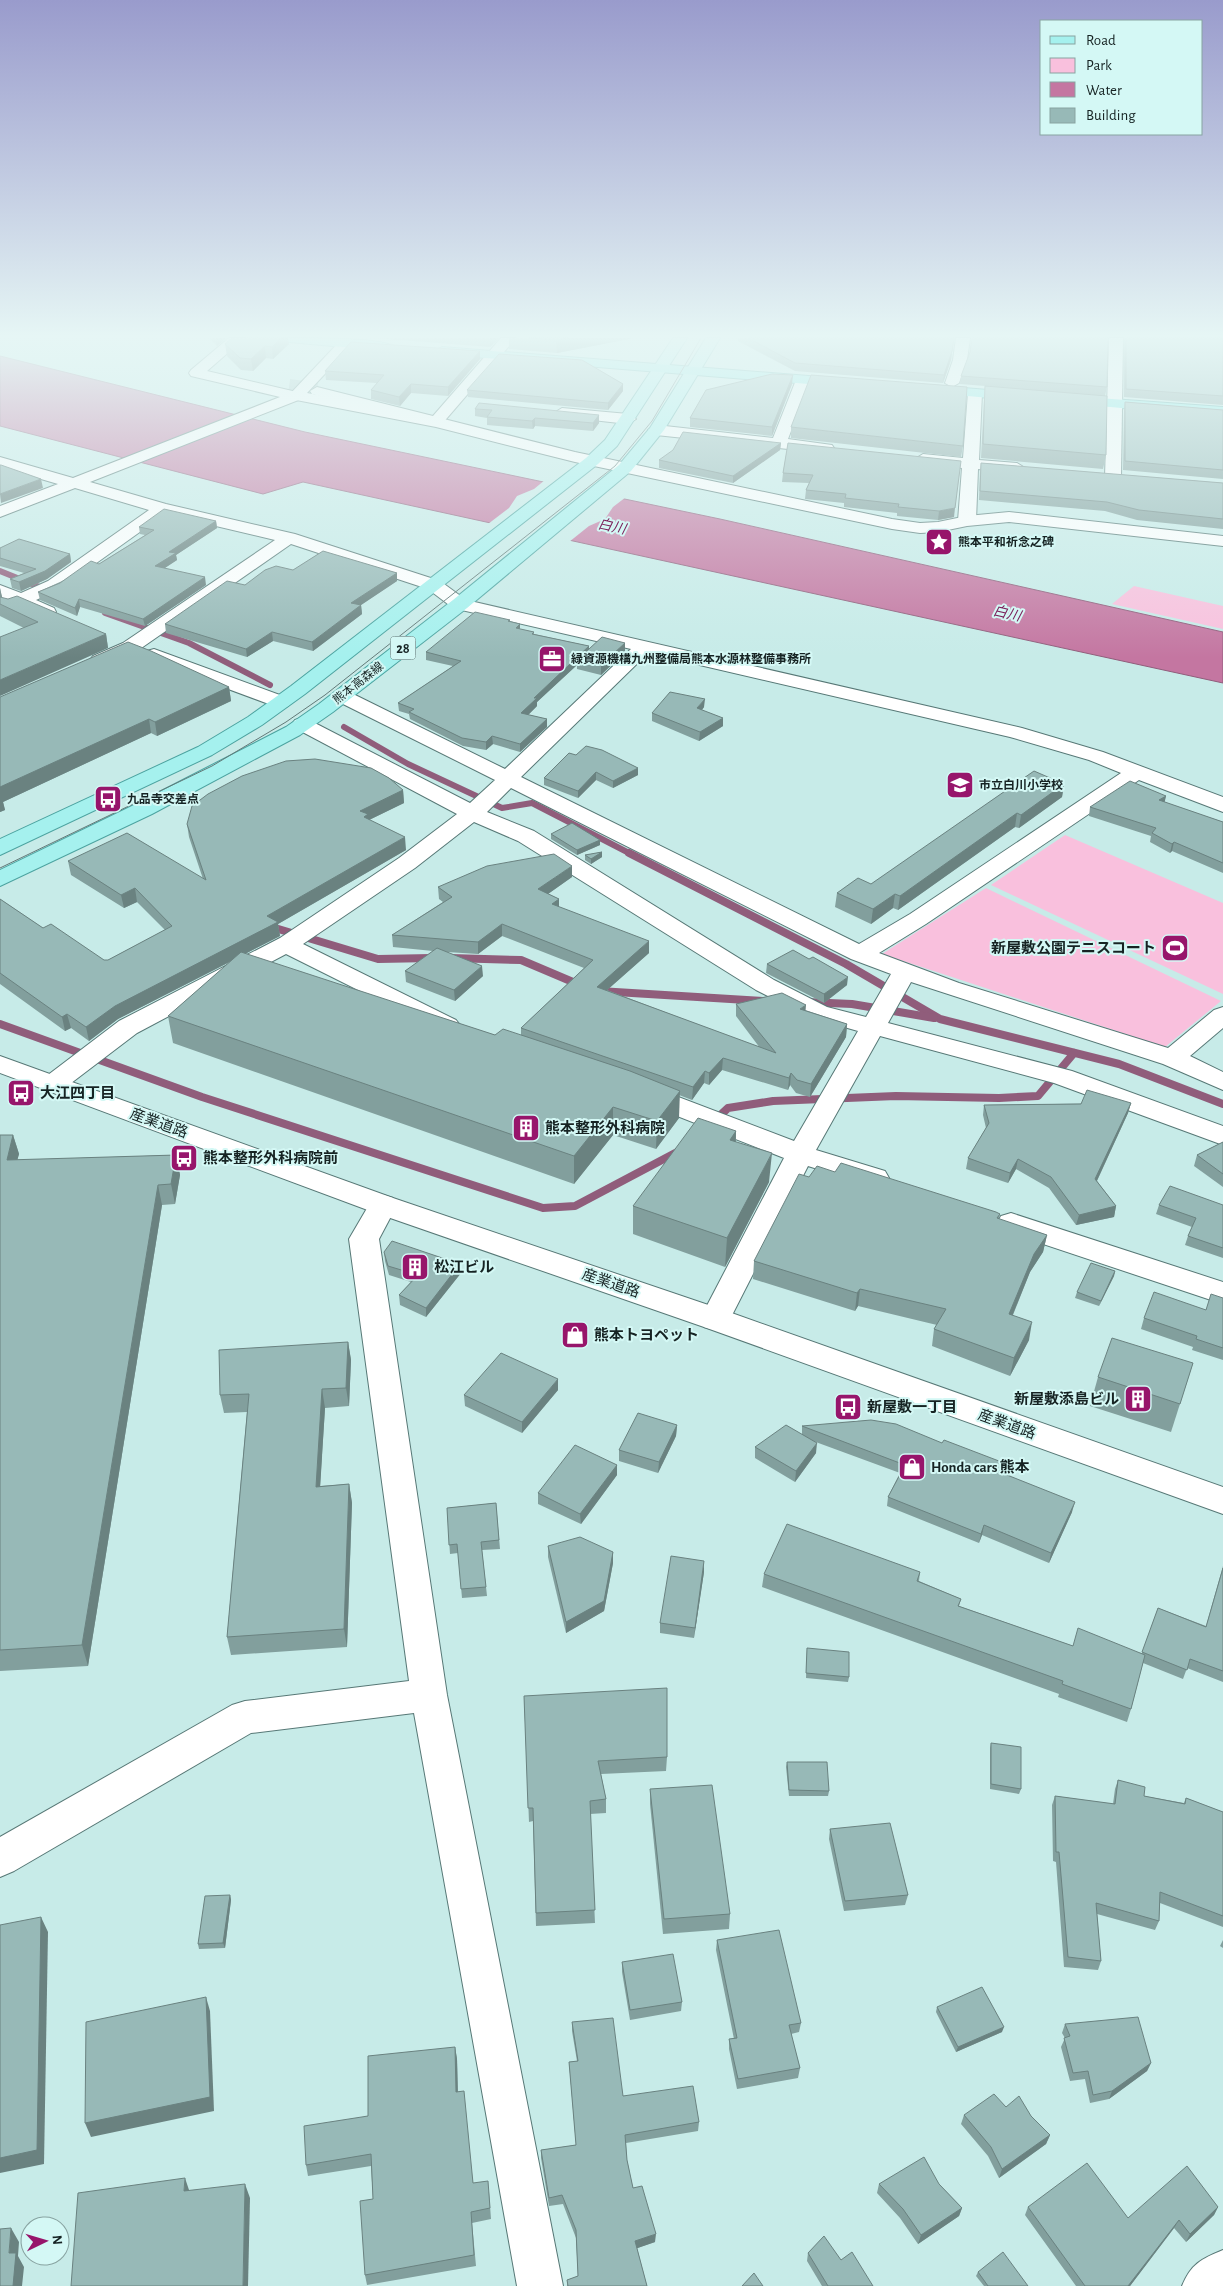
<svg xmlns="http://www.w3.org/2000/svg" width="1223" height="2286" font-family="'Alegreya Sans','Noto Sans JP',sans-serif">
<rect width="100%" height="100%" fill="#c7ebe8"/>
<g fill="#f9c0dd">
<polygon points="1134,586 1223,606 1223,629 1112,604"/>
<polygon points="1065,835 1223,903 1223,994 991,885"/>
<polygon points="986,888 1221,1001 1165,1047 882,954"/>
</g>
<polygon fill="#c476a1" stroke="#905d7b" points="0,356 305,432 720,519 1223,632 1223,683 303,482 263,494 0,426"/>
<polygon fill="#c7ebe8" points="545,480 626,497 613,507 605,519 589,526 569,542 488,524 509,508 517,496 534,489"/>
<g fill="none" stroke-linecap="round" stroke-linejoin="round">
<g stroke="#905d7b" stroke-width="6">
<polyline points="0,571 47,590"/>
<polyline points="105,613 189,643 270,685"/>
<polyline points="344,727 408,764 502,808 532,803 631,854"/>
</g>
<g stroke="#905d7b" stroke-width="8">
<polyline points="629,853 846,964 940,1019 1119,1064 1223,1104"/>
<polyline points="269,924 275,928 378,959 432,958"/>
<polyline points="450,958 521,960 580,985"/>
<polyline points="599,991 763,1001"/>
<polyline points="806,1002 852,1004 934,1018"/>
<polyline points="0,1024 202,1097 543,1208 575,1206 679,1151"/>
<polyline points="713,1122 728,1108 773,1101 896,1096 999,1098 1038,1096 1074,1053"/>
</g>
<polyline stroke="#a4c3c1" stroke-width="16" stroke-dasharray="16 8" stroke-linecap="butt" points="289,387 317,391"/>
<g stroke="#577876" stroke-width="2">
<g id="minor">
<path d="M229 338H245L207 371 301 393 303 396 301 399 90 482 166 504 295 534 440 581 466 600 1022 728 1103 752 1223 797V812L1139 780 926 924 879 953 959 983 1168 1048 1214 1010 1223 1007V1028L1190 1056 1223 1072V1090L1163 1064 911 982 888 1023 1072 1071 1223 1126V1145L1054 1083 880 1036 816 1150 885 1171 889 1178 885 1185 875 1187 808 1166 726 1327 715 1330 704 1327 700 1319 784 1158 634 1099 630 1093 634 1087 643 1085 652 1087 794 1141 858 1031 809 1017 756 990 518 841 474 822 415 868 303 944 456 1020 460 1025 456 1030 447 1033 438 1030 286 954 137 1033 62 1090 53 1092 44 1090 40 1084 44 1078 119 1021 280 938 399 858 457 814 295 728 292 724 295 720 302 718 309 720 470 803 495 780 335 700 332 696 335 692 342 690 349 692 505 769 631 649 453 608 428 589 291 544 137 651 107 664H93L90 660 93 656 123 643 275 540 165 514 60 589 36 600 54 608 56 612 54 616C36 620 15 604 0 597V585L21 593 48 581 149 510 75 488 0 517V506L58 484 0 467V457L73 478 280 397 191 376 189 373 191 370ZM648 653 1010 737 1089 760 1121 773 910 914 859 944 521 777ZM511 788 851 959 891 974 866 1017 827 1007 774 980 534 831 487 812Z"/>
<polygon points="501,338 516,338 441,425 431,425 312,394 310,391 317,387 433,416"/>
<polygon points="956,338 970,338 967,360 959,383 952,387 945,383 953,360"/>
<polygon points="1109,338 1123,338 1121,477 1113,482 1105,477"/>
<polygon points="803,376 810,380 788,439 832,445 834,448 832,451 826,453 656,435 648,430 656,425 773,438 796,380"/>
<polygon points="975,389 982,393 979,460 1017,463 1025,468 1017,473 978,469 976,521 973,525 961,525 958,521 962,468 923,464 915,459 923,454 963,458 968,393"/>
<polygon points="562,408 628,414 636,419 628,424 557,416 554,413"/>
<polygon points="154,649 288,698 291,702 288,706 281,708 274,706 147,659 144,655 147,651"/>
<polygon points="383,1195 393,1198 397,1205 379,1239 447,1695 563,2286 517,2286 414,1713 251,1733 14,1871 0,1877 0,1837 232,1705 245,1701 409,1681 349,1239 373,1198"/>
<polygon points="1011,1213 1223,1282 1223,1304 1001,1230 997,1223 1001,1216"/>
<path d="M1223 2250V2286H1182C1191 2264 1201 2259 1223 2250Z"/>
</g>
</g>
<g stroke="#577876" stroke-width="2">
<g id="tertiary">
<polygon points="346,339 351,340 353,343 351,346 307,393 436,417 575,452 892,519 920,523 938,522 967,516 1009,512 1223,536 1223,546 1009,522 967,526 938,532 920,533 892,529 575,462 436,427 291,399 289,396 291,393 341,340"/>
<polygon points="0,1056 393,1198 726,1311 1223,1487 1223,1514 704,1327 373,1212 0,1073"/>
</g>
</g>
<g stroke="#4ca3a0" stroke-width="2">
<g id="primary">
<polygon points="673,338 687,338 617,446 598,464 305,694 262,725 212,755 0,855 0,839 198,747 248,717 291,686 586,458 605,440"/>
<polygon points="706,338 720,338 664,430 631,471 467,608 333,712 300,735 152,814 0,886 0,870 136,804 286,727 319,704 453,600 619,465 650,428"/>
</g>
</g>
<g stroke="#4ca3a0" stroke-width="2">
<g id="trunk">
<path d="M282 338C299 338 386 337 394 347L387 351 289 342Z"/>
<polygon points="442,347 846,379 853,383 846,387 437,354 435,351"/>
<polygon points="928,385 1023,393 1030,397 1023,401 923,392 921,389 923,386"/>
<polygon points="1070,396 1223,407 1223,417 1065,403 1063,400 1065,397"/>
</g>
</g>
<use href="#minor" fill="#fff" fill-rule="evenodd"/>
<use href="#tertiary" fill="#fff" fill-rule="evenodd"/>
<use href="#primary" fill="#a5f1ee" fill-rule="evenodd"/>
<use href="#trunk" fill="#87ece8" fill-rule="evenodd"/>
<polyline stroke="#627978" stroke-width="1" points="0,868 212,766 286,722 325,695 615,466 652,421 701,338"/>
</g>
<g fill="#829f9d">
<polygon points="209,338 226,338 217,346"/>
<polygon points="374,338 499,338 490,347"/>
<polygon points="509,338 634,338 557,353 509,349"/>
<polygon points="738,338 954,338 951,360 943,383 795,371 738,341"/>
<polygon points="1124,338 1223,338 1223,405 1124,397"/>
<polygon points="225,344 289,344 273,359 266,358 253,371 241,370 227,356"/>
<polygon points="970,352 1107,387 1105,396 1106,455 1103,469 981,458 984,400 985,386 960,384 961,376"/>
<polygon points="480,359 448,396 411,393 400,406 371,399 371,390 377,383 326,380 325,371"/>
<polygon points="792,384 772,436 690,427 690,418"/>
<polygon points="467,390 623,391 608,410 468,397"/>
<polygon points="1125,402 1223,410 1223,479 1123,470 1124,411"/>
<polygon points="475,409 599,415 599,423 593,431 535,426 533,429 487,425 487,418 475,416"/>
<polygon points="791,427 963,446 961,457 791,438"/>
<polygon points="781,443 780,450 733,483 659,468 659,460"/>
<polygon points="788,443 954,517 938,520 897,516 897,513 844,507 844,503 805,499 806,490 809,483 782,482 783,473"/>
<polygon points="981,463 1223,483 1223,529 1137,520 1105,511 979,500 980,472"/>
<polygon points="216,521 217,528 176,555 177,560 165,568 206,585 145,626 80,607 77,616 40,600 38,592 99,564 145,535 140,534 139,527"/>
<polygon points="0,548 70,554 71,562 47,579 21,591 12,588 10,579 24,573 0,566"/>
<polygon points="293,570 397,573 397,581 361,605 362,614 313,651 273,641 247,657 166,633 165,624 245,585"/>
<polygon points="0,588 2,598 106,634 108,648 24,628 0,616"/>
<polygon points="510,620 510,622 520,624 520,629 534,632 534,634 589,646 589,649 625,643 625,652 601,675 577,669 577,665 537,702 537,706 528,715 547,719 547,727 520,752 493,744 486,750 463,746 410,719 409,714 399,711 398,703 453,666 426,660 426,652"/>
<polygon points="229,687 231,701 157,736 151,733 3,802 5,810 0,812 0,697"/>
<polygon points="704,707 702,710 723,726 699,741 652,721 652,713"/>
<polygon points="569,753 638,775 613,788 596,780 578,798 544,785 544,778"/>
<polygon points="1064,784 1062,797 1019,828 1015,827 898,910 893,908 871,924 835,907 837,893 871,884"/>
<polygon points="403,790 404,803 369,820 406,850 278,924 280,936 245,954 495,1035 521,1035 521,1028 584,968 502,936 478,954 447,952 483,976 455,1001 406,982 405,971 433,951 393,947 392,935 443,902 439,899 438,887 572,877 548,894 559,899 559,907 649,953 607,990 760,1048 736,1016 736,1004 805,1010 847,1024 846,1037 810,1097 796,1093 790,1085 788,1090 722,1070 709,1085 704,1083 692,1100 679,1095 679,1118 656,1149 613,1135 574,1184 173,1043 168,1016 230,962 118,1019 89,1041 71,1028 65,1031 0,984 0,899 43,928 104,960 108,960 165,930 137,902 124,908 71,875 68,861 203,879 189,837 187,824"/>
<polygon points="1166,796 1164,802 1223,822 1223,873 1172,851 1170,853 1150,842 1151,836 1089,816 1090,807"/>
<polygon points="551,834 600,840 600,845 577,855 551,839"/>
<polygon points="602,852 602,857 591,864 585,860 585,855"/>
<polygon points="809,959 847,985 824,1003 766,973 767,964"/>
<polygon points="1131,1103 1128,1113 1097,1181 1116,1206 1114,1217 1076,1225 1049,1188 1016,1169 1008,1183 966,1169 968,1158 986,1128 983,1115 984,1105"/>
<polygon points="736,1131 736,1142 769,1182 725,1267 633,1234 633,1206"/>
<polygon points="0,1135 13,1135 19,1154 17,1160 176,1155 180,1175 175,1204 162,1205 88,1666 0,1671"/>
<polygon points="1223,1142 1223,1187 1194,1166 1197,1155"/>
<polygon points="835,1172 1000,1214 999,1219 1047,1235 1043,1252 1030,1272 1013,1315 1029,1340 1010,1376 932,1346 934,1329 937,1325 858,1306 855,1311 753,1279 754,1261 809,1177"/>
<polygon points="1159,1205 1223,1205 1223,1258 1185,1245 1188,1236 1192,1227 1156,1214"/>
<polygon points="384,1252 460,1264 461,1273 426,1317 400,1305 399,1295 411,1282 389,1275 385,1261"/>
<polygon points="1115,1271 1114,1276 1099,1306 1075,1298 1077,1292"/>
<polygon points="1223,1298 1223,1360 1192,1350 1193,1347 1141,1329 1144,1318 1206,1310"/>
<polygon points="348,1342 351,1360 349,1406 325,1408 320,1486 349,1484 352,1503 347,1647 231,1655 227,1637 247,1412 224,1413 220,1395"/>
<polygon points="1193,1363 1171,1432 1090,1406 1098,1377"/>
<polygon points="558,1390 522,1433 465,1406 464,1395"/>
<polygon points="677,1425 676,1436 658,1473 619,1461 619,1450"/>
<polygon points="802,1426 1009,1476 1072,1512 1049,1563 982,1535 979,1543 887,1506 888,1497 900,1473 813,1441 816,1453 795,1482 755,1458 755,1447 802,1434"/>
<polygon points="617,1465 617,1475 581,1524 538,1504 538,1493"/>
<polygon points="496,1503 500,1549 482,1550 487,1596 462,1598 458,1553 450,1554 447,1508"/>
<polygon points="548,1546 613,1552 613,1563 604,1611 566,1633 548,1557"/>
<polygon points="1223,1566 1223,1682 1187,1668 1183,1679 1143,1663 1131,1709 1127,1722 1058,1697 1059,1694 762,1587 764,1574 920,1572 919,1581 961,1599 959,1606 1073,1646 1142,1653 1158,1608 1206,1626"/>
<polygon points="704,1572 694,1638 660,1633 660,1623"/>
<polygon points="807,1648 849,1677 848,1682 806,1678"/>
<polygon points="524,1696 667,1757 666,1771 601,1774 606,1799 606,1813 590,1814 595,1923 536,1926 533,1821 529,1822"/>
<polygon points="991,1743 1021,1789 1019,1794 990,1789 990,1748"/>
<polygon points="787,1762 829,1791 828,1796 789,1796 786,1767"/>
<polygon points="1118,1780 1144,1796 1184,1803 1186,1798 1223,1812 1223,1927 1160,1903 1159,1921 1155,1930 1097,1914 1101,1961 1098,1970 1064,1967 1056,1862 1053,1861 1052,1805 1055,1796 1113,1804 1115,1789"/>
<polygon points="650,1789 730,1914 729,1929 663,1934 650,1804"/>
<polygon points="830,1829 908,1895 905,1905 844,1911 829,1839"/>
<polygon points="230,1895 231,1900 225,1948 199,1949 198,1944"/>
<polygon points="717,1940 801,2023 799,2032 791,2034 800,2068 798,2078 737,2089 729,2049 729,2039 734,2039 716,1950"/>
<polygon points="1223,1940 1223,1948 1220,1946"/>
<polygon points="622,1962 682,2002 681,2011 630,2020 622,1972"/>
<polygon points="937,2007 1002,2032 956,2052 936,2012"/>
<polygon points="572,2022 623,2096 699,2122 698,2131 626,2143 627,2160 633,2188 655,2242 637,2248 647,2286 567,2286 567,2280 578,2276 576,2238 563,2204 549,2206 541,2158 541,2150 576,2145 569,2062 577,2061 572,2031"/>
<polygon points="1065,2024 1151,2063 1147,2071 1109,2099 1090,2103 1085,2079 1070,2081 1061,2047 1065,2038 1062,2033"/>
<polygon points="455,2047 457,2059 458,2092 473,2183 489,2192 491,2219 472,2223 476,2266 367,2285 365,2275 373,2199 371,2166 308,2176 306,2165"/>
<polygon points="1006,2107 1031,2116 1050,2135 1046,2144 999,2178 988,2156 961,2124 964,2115"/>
<polygon points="879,2184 939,2184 962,2208 959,2216 918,2244 900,2218 877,2193"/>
<polygon points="1028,2207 1128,2218 1218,2207 1214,2215 1186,2242 1174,2228 1130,2286 1076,2286 1025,2215"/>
<polygon points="808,2253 841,2260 873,2286 822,2286 807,2261"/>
<polygon points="978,2272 1028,2286 984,2286 976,2276"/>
</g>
<g fill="#6a8280">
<polygon points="216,338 226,338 217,346"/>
<polygon points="281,338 288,338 289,344 273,359 272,347"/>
<polygon points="490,338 499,338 490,347"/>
<polygon points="568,338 634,338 557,353 556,340"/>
<polygon points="954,338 951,360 943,383 944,375"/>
<polygon points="265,346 266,358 253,371 251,359"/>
<polygon points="480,351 480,359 448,396 448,387"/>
<polygon points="793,375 792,384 772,436 772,427"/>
<polygon points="411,384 411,393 400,406 399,397"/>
<polygon points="623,384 623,391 608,410 608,403"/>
<polygon points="599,415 599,423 593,431 593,423"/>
<polygon points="535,418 535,426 533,429 532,421"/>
<polygon points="781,443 780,450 733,483 733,476"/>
<polygon points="41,479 43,488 1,503 0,494"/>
<polygon points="955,508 954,517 938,520 939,511"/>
<polygon points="216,521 217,528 176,555 177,560 157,573 155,566 169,552"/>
<polygon points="70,554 71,562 47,579 21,591 19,582"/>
<polygon points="397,573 397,581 352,611 351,603"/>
<polygon points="205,577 206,585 145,626 143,619"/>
<polygon points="0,588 3,601 0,604"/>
<polygon points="79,599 80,607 77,616 75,608"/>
<polygon points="361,605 362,614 313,651 312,642"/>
<polygon points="520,624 520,631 516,628"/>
<polygon points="272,632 273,641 247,657 246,649"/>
<polygon points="106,634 108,648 0,696 0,680"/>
<polygon points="625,643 625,652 601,675 601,665"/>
<polygon points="589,646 589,654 577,660 577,665 537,702 537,706 522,721 521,713 534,698"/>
<polygon points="229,687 231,701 157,736 155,722"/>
<polygon points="705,699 704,707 697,716 697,708"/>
<polygon points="723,718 723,726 699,741 700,732"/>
<polygon points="149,719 151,733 3,802 5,810 0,812 0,787"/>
<polygon points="547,719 547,727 520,752 520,744"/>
<polygon points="492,736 493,744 486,750 486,742"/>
<polygon points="638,768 638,775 613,788 613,781"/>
<polygon points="596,772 596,780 578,798 578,791"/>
<polygon points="1064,784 1062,797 1019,828 1021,815"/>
<polygon points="403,790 404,803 369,820 370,827 360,811"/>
<polygon points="1166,796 1164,805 1159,800"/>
<polygon points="1017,813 1015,827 898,910 900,896"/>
<polygon points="405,837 406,850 278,924 280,936 118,1019 89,1041 86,1027 115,1006 267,916"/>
<polygon points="600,840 600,845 577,855 577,850"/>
<polygon points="1174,842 1172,851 1170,853 1172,844"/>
<polygon points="602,852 602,857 591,864 591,859"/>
<polygon points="572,866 572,877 538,901 538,889"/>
<polygon points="135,888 137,902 124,908 121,895"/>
<polygon points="895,894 893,908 871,924 873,909"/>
<polygon points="559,899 559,911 552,904"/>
<polygon points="502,924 502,936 478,954 478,942"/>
<polygon points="649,941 649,953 597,999 597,987"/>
<polygon points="482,966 483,976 455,1001 454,990"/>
<polygon points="848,977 847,985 824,1003 824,994"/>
<polygon points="806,1005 805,1017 800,1009"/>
<polygon points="67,1014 71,1028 65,1031 62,1017"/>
<polygon points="847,1024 846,1037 810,1097 811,1084"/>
<polygon points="723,1058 722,1070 709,1085 709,1073"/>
<polygon points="705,1071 704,1083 692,1100 693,1087"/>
<polygon points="791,1073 790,1085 788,1090 789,1078"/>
<polygon points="680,1091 679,1118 656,1149 657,1121"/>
<polygon points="1131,1103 1128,1113 1093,1189 1095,1179"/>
<polygon points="613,1107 613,1135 574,1184 574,1156"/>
<polygon points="736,1131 735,1159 730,1140"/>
<polygon points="13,1135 19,1154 12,1180 7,1160"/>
<polygon points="772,1153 769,1182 725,1267 727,1238"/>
<polygon points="176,1155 180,1175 175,1204 171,1184"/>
<polygon points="1018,1159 1016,1169 1008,1183 1010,1173"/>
<polygon points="158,1185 162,1205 88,1666 82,1645"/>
<polygon points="1116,1206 1114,1217 1076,1225 1079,1215"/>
<polygon points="1047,1235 1043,1252 1030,1272 1006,1331 1009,1314 1034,1254"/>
<polygon points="460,1264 461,1273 426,1317 426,1308"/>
<polygon points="1115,1271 1114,1276 1099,1306 1101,1301"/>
<polygon points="860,1289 858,1306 855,1311 857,1293"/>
<polygon points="1032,1322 1029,1340 1010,1376 1014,1358"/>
<polygon points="348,1342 351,1360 349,1406 346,1388"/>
<polygon points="558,1379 558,1390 522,1433 522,1422"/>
<polygon points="322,1389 325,1408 319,1505 316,1487"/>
<polygon points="677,1425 676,1436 658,1473 659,1462"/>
<polygon points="817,1443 816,1453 795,1482 796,1471"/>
<polygon points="617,1465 617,1475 581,1524 580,1514"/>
<polygon points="349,1484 352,1503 347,1647 344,1629"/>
<polygon points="1075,1502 1072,1512 1049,1563 1051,1553"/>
<polygon points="984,1525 982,1535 979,1543 981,1534"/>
<polygon points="613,1552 613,1563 604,1611 566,1633 566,1622"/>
<polygon points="704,1561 704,1572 694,1638 695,1628"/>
<polygon points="230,1895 231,1900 225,1948 223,1943"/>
<polygon points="41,1917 48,1932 44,2164 0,2173 0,2158"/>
<polygon points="206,1997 210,2011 214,2111 91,2137 85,2123"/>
<polygon points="1004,2027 1002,2032 956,2052 958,2047"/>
<polygon points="455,2047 457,2059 458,2104 456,2092"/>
<polygon points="1151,2063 1147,2071 1109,2099 1112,2091"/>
<polygon points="1050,2135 1046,2144 999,2178 1002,2169"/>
<polygon points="185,2178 190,2193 184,2191"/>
<polygon points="245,2184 250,2198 248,2286 243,2286"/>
<polygon points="1218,2207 1214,2215 1186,2242 1190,2234"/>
<polygon points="962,2208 959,2216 918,2244 921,2235"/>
<polygon points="1179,2220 1174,2228 1130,2286 1128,2286"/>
<polygon points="11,2228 19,2242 18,2256 24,2267 22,2286 13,2286 9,2253"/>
<polygon points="656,2234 655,2242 635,2249 635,2241"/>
</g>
<g fill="#97b9b7" stroke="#6a8280">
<polygon points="232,338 281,338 272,347 265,346 251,359 240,358 225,344"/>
<polygon points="529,338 568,338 556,340"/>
<polygon points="748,338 954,338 952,351 944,375 795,363"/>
<polygon points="972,338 1108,338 1107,387 961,376 970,352"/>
<polygon points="1126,338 1223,338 1223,396 1126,389"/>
<polygon points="351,342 480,351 448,387 411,384 399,397 371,390 384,375 325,371"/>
<polygon points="499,354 582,360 623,384 608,403 467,390"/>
<polygon points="772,374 793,375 772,427 690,418 706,390"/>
<polygon points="811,375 967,387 963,446 791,427"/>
<polygon points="985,386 1107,396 1106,455 983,444"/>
<polygon points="1125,402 1223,410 1223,470 1125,461"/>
<polygon points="479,403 599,415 593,423 535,418 532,421 487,417 492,410 475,409"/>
<polygon points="683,432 781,443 733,476 659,460 673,450"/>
<polygon points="788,443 961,461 955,508 939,511 898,507 899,504 845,498 846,494 806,490 813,475 783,473"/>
<polygon points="981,463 1223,483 1223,519 1139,510 1107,502 980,491"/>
<polygon points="0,465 1,465 41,479 0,494"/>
<polygon points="164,509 216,521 169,552 176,553 155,566 205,577 143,619 79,599 75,608 38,592 60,583 91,561 99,564 154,530 139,527"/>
<polygon points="19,539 70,554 45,571 19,582 10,579 36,569 0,558 0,548"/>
<polygon points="323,551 397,573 351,603 361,605 312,642 272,632 246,649 165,624 227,581 245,585 265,570 276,566 293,570"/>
<polygon points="17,596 106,634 0,680 0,637 38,622 0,604 0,597 8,599"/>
<polygon points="475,612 510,620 508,621 520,624 516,628 534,632 532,634 589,646 534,698 537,698 521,713 547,719 520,744 492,736 486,742 462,738 409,712 414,709 398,703 461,661 426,652"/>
<polygon points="602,637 625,643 601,665 577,660"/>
<polygon points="128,642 151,651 229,687 155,722 149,719 0,787 0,697"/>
<polygon points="670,692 705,699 697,708 723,718 700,732 652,713"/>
<polygon points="586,746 602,750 638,768 613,781 596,772 578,791 544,778 569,753 576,755"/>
<polygon points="315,759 371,768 389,778 403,790 360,811 368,814 364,817 405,837 267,916 278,922 115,1006 86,1027 67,1014 62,1017 0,973 0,899 43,928 51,924 104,960 108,960 172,926 135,888 121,895 68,861 127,833 206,880 187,824 192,806 208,794 242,776 286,761"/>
<polygon points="1034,771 1064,784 1021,815 1017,813 900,896 895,894 873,909 837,893 858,878 871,884"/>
<polygon points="1130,781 1166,796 1159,800 1223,822 1223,863 1174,842 1172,844 1152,833 1156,828 1090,807"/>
<polygon points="572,823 600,840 577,850 551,834"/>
<polygon points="602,852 591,859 585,855"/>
<polygon points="554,854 572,866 538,889 559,899 552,904 649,941 597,987 776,1053 736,1004 782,993 806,1005 800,1009 847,1024 811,1084 797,1080 791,1073 789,1078 723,1058 709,1073 705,1071 693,1087 521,1028 593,960 502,924 478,942 392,935 452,897 438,887 487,866"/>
<polygon points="437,948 482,966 454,990 405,971"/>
<polygon points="793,950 809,959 813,957 848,977 824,994 767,964"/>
<polygon points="241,952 495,1035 503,1029 630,1071 680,1091 657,1121 613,1107 574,1156 168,1016"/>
<polygon points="1087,1090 1131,1103 1095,1179 1116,1206 1079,1215 1051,1177 1018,1159 1010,1173 968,1158 989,1123 984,1105 1081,1104"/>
<polygon points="698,1118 736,1131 730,1140 772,1153 727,1238 633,1206"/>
<polygon points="0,1135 13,1135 7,1160 176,1155 171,1184 158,1185 82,1645 0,1650"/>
<polygon points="1223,1142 1223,1174 1197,1155"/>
<polygon points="841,1163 996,1212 1000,1214 997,1218 1047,1235 1034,1254 1009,1314 1032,1322 1014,1358 934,1329 946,1309 860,1289 857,1293 754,1261 799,1174 809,1177 817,1166 835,1172"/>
<polygon points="1170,1186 1223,1205 1223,1248 1188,1236 1196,1218 1159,1205"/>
<polygon points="392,1241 460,1264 426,1308 399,1295 418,1275 388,1266 384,1252"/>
<polygon points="1091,1263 1115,1271 1101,1301 1077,1292"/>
<polygon points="1154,1292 1206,1310 1211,1294 1223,1298 1223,1348 1196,1339 1197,1336 1144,1318"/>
<polygon points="1112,1338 1193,1363 1180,1404 1098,1377"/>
<polygon points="348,1342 346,1388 322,1389 316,1487 349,1484 344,1629 227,1637 249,1394 220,1395 219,1350"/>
<polygon points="501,1353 558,1379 522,1422 464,1395"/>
<polygon points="638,1413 677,1425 659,1462 619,1450"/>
<polygon points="871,1420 896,1424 942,1443 944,1440 1012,1466 1007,1475 1075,1502 1051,1553 984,1525 981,1534 888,1497 905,1465 802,1426"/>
<polygon points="786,1425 817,1443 796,1471 755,1447"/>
<polygon points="575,1445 617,1465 580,1514 538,1493"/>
<polygon points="496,1503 499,1540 481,1542 486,1587 461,1589 457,1544 449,1545 447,1508"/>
<polygon points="787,1524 920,1572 917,1581 961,1599 958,1606 1073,1646 1078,1628 1145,1655 1131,1709 1062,1684 1063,1681 764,1574"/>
<polygon points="580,1537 613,1552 604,1601 566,1622 548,1546"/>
<polygon points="671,1556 704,1561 695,1628 660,1623"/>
<polygon points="1223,1568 1223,1671 1190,1659 1187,1670 1142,1652 1158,1608 1206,1627"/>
<polygon points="807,1648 849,1652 849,1677 806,1673"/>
<polygon points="667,1688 667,1757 598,1761 606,1799 590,1801 595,1910 536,1913 533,1808 528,1808 524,1696"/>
<polygon points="991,1743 1021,1747 1021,1789 991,1784"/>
<polygon points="787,1762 827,1762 829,1791 789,1790"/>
<polygon points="1118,1780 1145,1787 1144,1796 1185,1804 1186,1798 1223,1812 1223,1916 1160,1892 1159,1921 1096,1903 1101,1961 1068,1957 1059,1852 1056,1852 1055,1796 1115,1804"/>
<polygon points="712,1785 730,1914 664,1919 650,1789"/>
<polygon points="890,1823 908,1895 845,1901 830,1829"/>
<polygon points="230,1895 223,1943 198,1944 205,1896"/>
<polygon points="41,1917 37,2150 0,2158 0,1925"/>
<polygon points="779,1930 801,2023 789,2025 800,2068 738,2079 729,2039 737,2038 717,1940"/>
<polygon points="673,1954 682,2002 630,2010 622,1962"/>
<polygon points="982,1987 1004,2027 958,2047 937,2007"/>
<polygon points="206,1997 210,2097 85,2123 86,2022"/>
<polygon points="1138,2017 1151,2063 1112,2091 1093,2095 1088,2071 1073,2073 1064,2038 1070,2036 1065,2024"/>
<polygon points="613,2018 623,2096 693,2086 699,2122 625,2135 627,2160 633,2188 642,2186 656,2234 635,2241 647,2286 568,2286 567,2280 578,2276 576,2230 562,2195 549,2198 541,2150 576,2145 569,2062 578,2061 572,2022"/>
<polygon points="455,2047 456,2092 464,2091 473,2183 488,2181 490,2208 471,2212 474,2255 365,2275 360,2201 373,2199 371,2154 306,2165 304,2126 368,2116 368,2056"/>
<polygon points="994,2094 1006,2107 1019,2096 1031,2116 1050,2135 1002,2169 991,2147 964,2115"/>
<polygon points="924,2157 939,2184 962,2208 921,2235 903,2209 879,2184"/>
<polygon points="1087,2163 1128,2218 1187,2166 1218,2207 1190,2234 1179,2220 1128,2286 1085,2286 1028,2207"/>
<polygon points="185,2178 184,2191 245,2184 243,2286 71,2286 78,2193"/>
<polygon points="11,2228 9,2253 16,2253 13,2286 0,2286 0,2229"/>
<polygon points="824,2236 841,2260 852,2252 873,2286 828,2286 808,2253"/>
<polygon points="1003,2252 1028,2286 988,2286 978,2272"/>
<polygon points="754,2273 763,2286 742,2286"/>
</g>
<linearGradient id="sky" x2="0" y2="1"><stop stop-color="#999bcc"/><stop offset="0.51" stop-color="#e6f6f5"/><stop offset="1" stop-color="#e6f6f5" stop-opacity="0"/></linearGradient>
<rect width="1223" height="658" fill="url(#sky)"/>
<defs>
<g id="sight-square" transform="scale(1.4375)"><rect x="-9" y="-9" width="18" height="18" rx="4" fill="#97156b" stroke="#d4f8f5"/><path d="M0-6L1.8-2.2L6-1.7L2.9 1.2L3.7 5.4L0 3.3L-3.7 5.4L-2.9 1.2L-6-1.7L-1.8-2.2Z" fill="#fff"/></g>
<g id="office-square" transform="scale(1.4375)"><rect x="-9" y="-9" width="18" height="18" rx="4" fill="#97156b" stroke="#d4f8f5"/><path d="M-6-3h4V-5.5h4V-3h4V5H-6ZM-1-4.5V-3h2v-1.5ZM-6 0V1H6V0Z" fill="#fff"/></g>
<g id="school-square" transform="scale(1.4375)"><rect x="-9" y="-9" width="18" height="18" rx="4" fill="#97156b" stroke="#d4f8f5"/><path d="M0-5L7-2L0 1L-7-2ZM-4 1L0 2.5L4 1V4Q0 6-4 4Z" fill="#fff"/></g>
<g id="bus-square" transform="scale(1.4375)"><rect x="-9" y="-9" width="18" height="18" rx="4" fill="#97156b" stroke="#d4f8f5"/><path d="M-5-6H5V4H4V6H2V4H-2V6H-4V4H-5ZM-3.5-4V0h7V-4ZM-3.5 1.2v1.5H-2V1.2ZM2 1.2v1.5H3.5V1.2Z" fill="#fff"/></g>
<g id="stadium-square" transform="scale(1.4375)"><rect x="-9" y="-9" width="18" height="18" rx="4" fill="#97156b" stroke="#d4f8f5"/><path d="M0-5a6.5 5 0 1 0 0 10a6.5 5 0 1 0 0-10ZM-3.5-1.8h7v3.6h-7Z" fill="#fff"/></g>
<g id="building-square" transform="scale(1.4375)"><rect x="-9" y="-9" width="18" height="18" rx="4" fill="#97156b" stroke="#d4f8f5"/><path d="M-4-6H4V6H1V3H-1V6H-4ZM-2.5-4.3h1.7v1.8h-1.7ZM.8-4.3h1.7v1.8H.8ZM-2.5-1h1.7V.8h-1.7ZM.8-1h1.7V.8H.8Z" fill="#fff"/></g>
<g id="shop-square" transform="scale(1.4375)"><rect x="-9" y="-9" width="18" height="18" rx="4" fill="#97156b" stroke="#d4f8f5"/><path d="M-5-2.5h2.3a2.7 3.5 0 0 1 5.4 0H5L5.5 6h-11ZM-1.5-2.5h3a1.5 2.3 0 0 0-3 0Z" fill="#fff"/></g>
</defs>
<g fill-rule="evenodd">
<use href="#sight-square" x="939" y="542"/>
<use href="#office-square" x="552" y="659"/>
<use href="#school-square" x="960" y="785"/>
<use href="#bus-square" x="108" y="799"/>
<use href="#stadium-square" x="1175" y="948"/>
<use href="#bus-square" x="21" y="1093"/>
<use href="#building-square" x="526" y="1128"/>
<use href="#bus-square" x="184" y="1158"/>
<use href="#building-square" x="415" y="1267"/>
<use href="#shop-square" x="575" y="1335"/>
<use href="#building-square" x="1138" y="1399"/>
<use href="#bus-square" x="848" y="1407"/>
<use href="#shop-square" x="912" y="1467"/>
</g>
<g text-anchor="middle" stroke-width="4" stroke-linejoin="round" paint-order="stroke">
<g font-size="12" font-weight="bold" fill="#162323" stroke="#d4f8f5" text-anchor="start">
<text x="958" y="546">熊本平和祈念之碑</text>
<text x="571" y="663">緑資源機構九州整備局熊本水源林整備事務所</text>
<text x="979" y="789">市立白川小学校</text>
<text x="127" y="803">九品寺交差点</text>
</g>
<g font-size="12" fill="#162323" stroke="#d4f8f5">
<text transform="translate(358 683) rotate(-38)" y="4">熊本高森線</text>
</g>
<g font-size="14" font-style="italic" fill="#791b57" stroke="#d4f8f5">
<text transform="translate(612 526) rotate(12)" y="5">白川</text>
<text transform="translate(1007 613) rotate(13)" y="5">白川</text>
</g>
<rect fill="#d4f8f5" stroke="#4f6362" stroke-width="1" x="390.5" y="636.5" width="25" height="23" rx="4"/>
<g font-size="14" font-weight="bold" fill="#162323">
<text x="403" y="653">28</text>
</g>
<g font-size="15" font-weight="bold" fill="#162323" stroke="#d4f8f5" text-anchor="start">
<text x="1156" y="953" text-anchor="end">新屋敷公園テニスコート</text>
<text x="40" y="1098">大江四丁目</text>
<text x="545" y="1133">熊本整形外科病院</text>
<text x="203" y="1163">熊本整形外科病院前</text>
<text x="434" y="1272">松江ビル</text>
<text x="594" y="1340">熊本トヨペット</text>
<text x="1119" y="1404" text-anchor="end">新屋敷添島ビル</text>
<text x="867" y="1412">新屋敷一丁目</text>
<text x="931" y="1472">Honda cars 熊本</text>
</g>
<g font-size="15" fill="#162323" stroke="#d4f8f5">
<text transform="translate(159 1123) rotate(20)" y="5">産業道路</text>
<text transform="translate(611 1283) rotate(19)" y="5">産業道路</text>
<text transform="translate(1007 1424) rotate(20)" y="5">産業道路</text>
</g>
</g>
<rect x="1040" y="20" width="162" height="115" fill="#d4f8f5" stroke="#88a3a1"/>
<rect x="1050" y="36" width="25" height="8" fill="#a5f1ee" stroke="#88a3a1"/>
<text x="1086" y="45" font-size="15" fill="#162323">Road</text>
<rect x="1050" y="58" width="25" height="15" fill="#f9c0dd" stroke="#88a3a1"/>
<text x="1086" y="70" font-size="15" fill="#162323">Park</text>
<rect x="1050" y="82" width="25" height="15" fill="#c476a1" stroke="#88a3a1"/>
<text x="1086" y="95" font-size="15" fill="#162323">Water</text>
<rect x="1050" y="108" width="25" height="15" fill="#97b9b7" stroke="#88a3a1"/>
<text x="1086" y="120" font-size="15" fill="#162323">Building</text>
<g transform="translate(45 2241) rotate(85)"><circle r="24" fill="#d4f8f5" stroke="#88a3a1"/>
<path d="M0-4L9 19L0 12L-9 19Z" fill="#97156b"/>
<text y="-8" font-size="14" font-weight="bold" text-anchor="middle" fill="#162323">N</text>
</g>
</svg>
